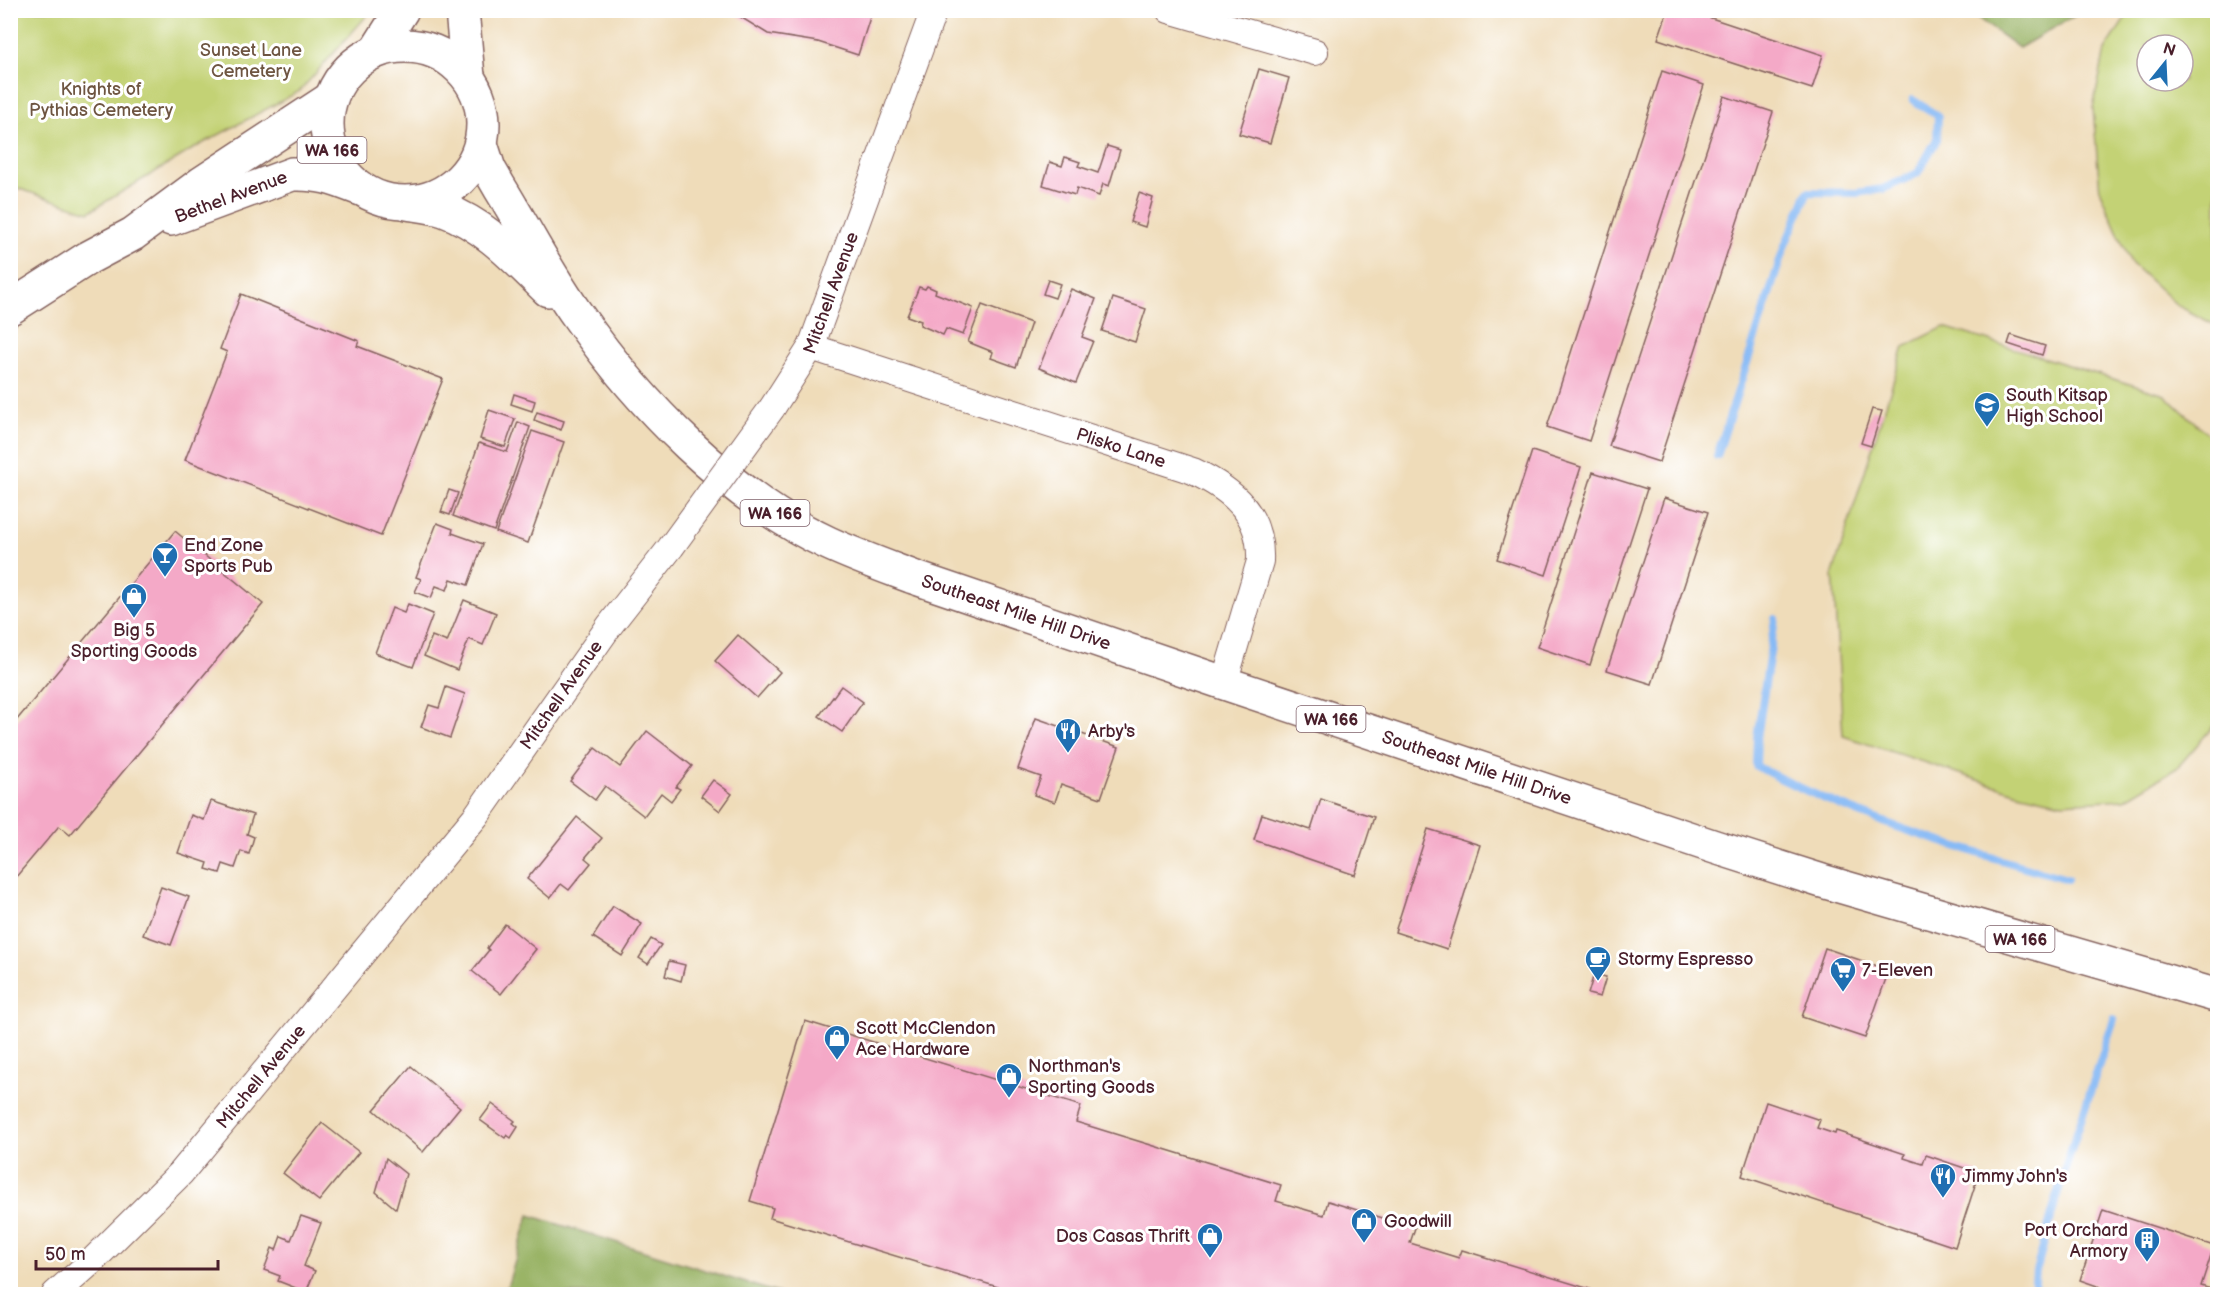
<svg xmlns="http://www.w3.org/2000/svg" width="2228" height="1305" font-family="'Balsamiq Sans',sans-serif">
<rect width="100%" height="100%" fill="#fff"/>
<filter id="ink" filterUnits="userSpaceOnUse"><feTurbulence type="fractalNoise" baseFrequency=".0167" numOctaves="2"/><feDisplacementMap in="SourceGraphic" scale="12" xChannelSelector="R" yChannelSelector="G"/><feConvolveMatrix kernelMatrix="1 2 1 2 8 2 1 2 1" color-interpolation-filters="sRGB"/></filter>
<filter id="wash" filterUnits="userSpaceOnUse"><feTurbulence type="fractalNoise" baseFrequency=".008" numOctaves="4" result="noise"/><feDisplacementMap in="SourceGraphic" scale="24" xChannelSelector="R" yChannelSelector="G"/><feGaussianBlur stdDeviation="1.35" result="paint"/><feColorMatrix in="noise" values="0 0 0 0 0 0 0 0 0 0 0 0 0 0 0 0 0 1.4 0 .05"/><feComposite in="paint" operator="in"/></filter>
<g filter="url(#wash)">
<rect width="100%" height="100%" fill="#efdcb9"/>
<g fill="#c3d274" stroke="#867850" stroke-width="1.5" fill-rule="evenodd">
<polygon points="11,10 371,10 371,11 300,91 196,147 89,212 11,186"/>
<path d="M2130 11H2217V326L2178 306 2131 263 2100 192 2093 108 2105 50ZM2147 45H2183V81H2147Z"/>
<polygon points="1944,327 2165,395 2217,443 2217,722 2177,768 2125,799 2062,803 2018,793 1843,736 1833,573 1904,347"/>
</g>
<g fill="#9ab466" stroke="#726a48" stroke-width="1.5">
<polygon points="1968,11 2083,11 2019,48"/>
<polygon points="529,1215 781,1294 505,1294"/>
</g>
<g fill="none" stroke-linecap="round" stroke-linejoin="round">
<g stroke="#87baf5" stroke-width="8">
<polyline points="1717,456 1785,245 1808,192 1856,193 1883,189 1918,173 1937,139 1938,116 1913,100"/>
<path d="M1775 619 1757 738 1756 766C1854 818 1960 849 2067 879"/>
<polyline points="2034,1294 2036,1271 2064,1172 2114,1019"/>
</g>
</g>
<g id="blocks">
<g fill="#f4a9c7">
<polygon points="729,10 882,10 881,14 872,11 858,55 818,42 768,34"/>
<polygon points="1668,10 1687,10 1823,55 1812,89 1658,39"/>
<polygon points="1259,69 1289,78 1270,143 1239,134"/>
<polygon points="1662,71 1704,85 1589,441 1547,427"/>
<polygon points="1724,96 1773,112 1659,462 1609,446"/>
<polygon points="1107,146 1120,150 1109,186 1103,184 1099,196 1077,188 1075,195 1043,185 1050,162 1062,166 1065,157 1080,162 1078,166 1098,173"/>
<polygon points="1139,193 1153,198 1145,227 1130,222"/>
<polygon points="1048,280 1060,284 1055,298 1043,294"/>
<polygon points="927,286 936,290 935,293 973,308 963,335 946,329 943,335 920,325 921,321 907,316 919,287 925,289"/>
<polygon points="1071,289 1096,299 1082,337 1093,341 1076,383 1039,368"/>
<polygon points="241,294 359,341 357,346 443,379 381,536 185,460 227,352 220,349"/>
<polygon points="1113,298 1146,309 1135,342 1102,331"/>
<polygon points="982,305 1031,323 1016,367 991,358 993,352 968,342"/>
<polygon points="2011,335 2045,346 2042,355 2008,344"/>
<polygon points="514,394 535,401 532,411 511,404"/>
<polygon points="1872,409 1882,411 1871,446 1861,443"/>
<polygon points="489,410 515,419 505,447 480,439"/>
<polygon points="537,412 564,421 561,430 534,420"/>
<polygon points="518,422 530,427 494,531 453,516 479,443 507,452"/>
<polygon points="532,431 564,442 528,543 496,532"/>
<polygon points="1532,451 1581,467 1546,575 1497,559"/>
<polygon points="1593,472 1647,489 1590,665 1537,647"/>
<polygon points="449,490 458,493 450,515 441,512"/>
<polygon points="1664,498 1708,512 1652,684 1607,670"/>
<polygon points="437,523 453,529 452,533 483,544 468,585 451,579 447,590 436,586 431,598 415,592 421,579 416,577"/>
<polygon points="175,531 263,604 70,835 59,826 10,884 10,728"/>
<polygon points="464,600 496,613 483,645 469,639 457,670 424,656 432,636 447,642"/>
<polygon points="408,604 433,614 413,667 375,653 392,608 404,613"/>
<polygon points="738,635 780,672 757,698 715,661"/>
<polygon points="841,686 863,702 842,732 819,716"/>
<polygon points="446,687 465,694 450,738 421,727 429,705 439,708"/>
<polygon points="1036,718 1119,747 1101,798 1061,784 1055,802 1034,795 1041,777 1018,769"/>
<polygon points="647,731 692,766 676,787 680,789 671,801 661,793 644,816 605,786 595,800 570,781 595,748 620,767"/>
<polygon points="713,780 732,794 720,811 701,796"/>
<polygon points="1321,799 1374,817 1355,875 1254,840 1262,814 1311,830"/>
<polygon points="211,801 253,815 247,834 254,837 249,854 241,851 235,868 223,864 220,873 206,869 208,863 178,853 191,815 204,820"/>
<polygon points="577,817 602,838 585,858 591,863 569,890 561,884 550,898 527,879"/>
<polygon points="1428,829 1480,845 1447,949 1395,932"/>
<polygon points="161,887 189,897 171,945 143,935"/>
<polygon points="613,906 642,924 622,956 593,937"/>
<polygon points="505,924 536,949 501,994 472,971 489,950 487,948"/>
<polygon points="651,939 661,945 648,964 639,958"/>
<polygon points="1825,948 1889,970 1865,1038 1802,1017"/>
<polygon points="669,961 685,965 681,981 665,976"/>
<polygon points="1594,974 1606,977 1600,997 1588,994"/>
<polygon points="805,1021 1081,1106 1076,1122 1281,1185 1276,1201 1324,1215 1328,1201 1415,1228 1410,1243 1459,1258 1462,1250 1606,1294 1021,1294 770,1218 773,1208 750,1201"/>
<polygon points="411,1066 460,1107 423,1152 374,1110"/>
<polygon points="1766,1102 1820,1120 1817,1128 1835,1134 1836,1131 1905,1154 1904,1158 1923,1164 1926,1155 1979,1173 1955,1247 1742,1176"/>
<polygon points="492,1104 515,1121 513,1123 518,1127 511,1138 507,1135 505,1138 480,1120"/>
<polygon points="322,1123 359,1152 319,1201 283,1173"/>
<polygon points="386,1158 406,1174 396,1209 376,1192"/>
<polygon points="2103,1210 2214,1246 2201,1286 2218,1291 2218,1294 2097,1294 2100,1287 2080,1280"/>
<polygon points="301,1216 321,1223 304,1266 315,1271 306,1292 278,1281 280,1276 264,1270 272,1248 276,1250 281,1236 291,1240"/>
</g>
</g>
</g>
<g filter="url(#ink)">
<use href="#blocks" fill-opacity="0" stroke="#84615d" stroke-width="1.5"/>
<g fill="none" stroke-linecap="round" stroke-linejoin="round">
<g stroke="#84615d" stroke-width="28">
<g id="minor">
<polyline points="1169,10 1315,52"/>
<path id="s1" d="M811 347 1193 471C1233 490 1262 514 1260 561L1224 683"/>
<path id="s2" d="M772 408 811 347 934 10"/>
<path id="s3" d="M55 1294 90 1263 181 1173 476 816 610 625 671 547"/>
</g>
</g>
<g stroke="#84615d" stroke-width="36">
<g id="major">
<polyline points="462,10 468,77"/>
<circle cx="405" cy="124" r="78"/>
<polyline points="376,51 402,10"/>
<path id="s4" d="M481 144 489 169 500 188C526 230 549 276 578 316 639 404 730 497 828 543 856 556 884 566 913 577L1224 683 1715 847 1822 881 2218 996"/>
<path d="M407 203C419 205 432 206 444 210 486 225 517 260 548 290"/>
<path id="s5" d="M171 219 292 174C319 173 333 178 358 188"/>
<polyline points="10,308 88,258 133,234 202,183 330,99"/>
</g>
</g>
<use href="#minor" stroke="#fff" stroke-width="26"/>
<use href="#major" stroke="#fff" stroke-width="33"/>
<g stroke="#84615d" stroke-width="28" stroke-linecap="butt">
<polyline id="minor-bridge" points="671,547 772,408"/>
</g>
<use href="#minor-bridge" stroke="#fff" stroke-width="26"/>
</g>
</g>
<defs>
<g id="school-pin" transform="scale(1.35)"><path d="M0 17L-7.5 6A9.5 9.5 0 1 1 7.5 6Z" fill="#1f6fb2" stroke="#fff"/><path d="M0-5L7-2L0 1L-7-2ZM-4 1L0 2.5L4 1V4Q0 6-4 4Z" fill="#fff"/></g>
<g id="bar-pin" transform="scale(1.35)"><path d="M0 17L-7.5 6A9.5 9.5 0 1 1 7.5 6Z" fill="#1f6fb2" stroke="#fff"/><path d="M-6-5H6L.8 .8V4.5H3.5V6h-7V4.5H-.8V.8Z" fill="#fff"/></g>
<g id="shop-pin" transform="scale(1.35)"><path d="M0 17L-7.5 6A9.5 9.5 0 1 1 7.5 6Z" fill="#1f6fb2" stroke="#fff"/><path d="M-5-2.5h2.3a2.7 3.5 0 0 1 5.4 0H5L5.5 6h-11ZM-1.5-2.5h3a1.5 2.3 0 0 0-3 0Z" fill="#fff"/></g>
<g id="restaurant-pin" transform="scale(1.35)"><path d="M0 17L-7.5 6A9.5 9.5 0 1 1 7.5 6Z" fill="#1f6fb2" stroke="#fff"/><path d="M-5-6h1v4h1v-4h1v4h1v-4h1v5L-1.5 .5V6h-2V.5L-5-1ZM5-6V6H3V1.5H1.5Q1.5-4 5-6Z" fill="#fff"/></g>
<g id="cafe-pin" transform="scale(1.35)"><path d="M0 17L-7.5 6A9.5 9.5 0 1 1 7.5 6Z" fill="#1f6fb2" stroke="#fff"/><path d="M-5.5-4.5H6V0H3Q3 3.5 0 3.5H-2.5Q-5.5 3.5-5.5 0ZM3-3.2v2h1.7v-2ZM-6 4.5H4V6H-6Z" fill="#fff"/></g>
<g id="supermarket-pin" transform="scale(1.35)"><path d="M0 17L-7.5 6A9.5 9.5 0 1 1 7.5 6Z" fill="#1f6fb2" stroke="#fff"/><path d="M-6-5.5h2.5l.6 2H6L4.5 2H-2.5L-4.4-4H-6ZM-1.5 3.2a1.3 1.3 0 1 0 .1 0ZM3 3.2a1.3 1.3 0 1 0 .1 0Z" fill="#fff"/></g>
<g id="building-pin" transform="scale(1.35)"><path d="M0 17L-7.5 6A9.5 9.5 0 1 1 7.5 6Z" fill="#1f6fb2" stroke="#fff"/><path d="M-4-6H4V6H1V3H-1V6H-4ZM-2.5-4.3h1.7v1.8h-1.7ZM.8-4.3h1.7v1.8H.8ZM-2.5-1h1.7V.8h-1.7ZM.8-1h1.7V.8H.8Z" fill="#fff"/></g>
</defs>
<g fill-rule="evenodd">
<use href="#school-pin" x="1987" y="405"/>
<use href="#bar-pin" x="165" y="555"/>
<use href="#shop-pin" x="134" y="596"/>
<use href="#restaurant-pin" x="1068" y="731"/>
<use href="#cafe-pin" x="1598" y="959"/>
<use href="#supermarket-pin" x="1843" y="970"/>
<use href="#shop-pin" x="837" y="1038"/>
<use href="#shop-pin" x="1009" y="1076"/>
<use href="#restaurant-pin" x="1943" y="1176"/>
<use href="#shop-pin" x="1364" y="1221"/>
<use href="#shop-pin" x="1210" y="1236"/>
<use href="#building-pin" x="2147" y="1240"/>
</g>
<g text-anchor="middle" stroke-width="6" stroke-linejoin="round" paint-order="stroke">
<g fill="#fff" stroke="#80626b" stroke-width="1.5">
<rect x="297.5" y="137" width="69" height="26" rx="4.5"/>
<rect x="740.5" y="500" width="69" height="26" rx="4.5"/>
<rect x="1296.5" y="706" width="69" height="26" rx="4.5"/>
<rect x="1985.5" y="926" width="69" height="26" rx="4.5"/>
</g>
<g font-size="16" font-weight="bold" fill="#4a1f2b">
<text x="332" y="156">WA 166</text>
<text x="775" y="519">WA 166</text>
<text x="1331" y="725">WA 166</text>
<text x="2020" y="945">WA 166</text>
</g>
<g font-size="18" fill="#6e5541" stroke="#fff">
<text x="251" y="56">Sunset Lane<tspan x="251" dy="21">Cemetery</tspan></text>
<text x="101" y="95">Knights of<tspan x="101" dy="21">Pythias Cemetery</tspan></text>
</g>
<g font-size="18" fill="#4a1f2b" stroke="#fff">
<text dy="6" stroke="none"><textPath href="#s5" startOffset="64">Bethel Avenue</textPath></text>
<text dy="6" stroke="none"><textPath href="#s2" startOffset="130">Mitchell Avenue</textPath></text>
<text dy="6" stroke="none"><textPath href="#s1" startOffset="326">Plisko Lane</textPath></text>
<text dy="6" stroke="none"><textPath href="#s4" startOffset="740">Southeast Mile Hill Drive</textPath></text>
<text dy="6" stroke="none"><textPath href="#s3" startOffset="786">Mitchell Avenue</textPath></text>
<text dy="6" stroke="none"><textPath href="#s4" startOffset="1226">Southeast Mile Hill Drive</textPath></text>
<text dy="6" stroke="none"><textPath href="#s3" startOffset="300">Mitchell Avenue</textPath></text>
</g>
<g font-size="18" fill="#4a1f2b" stroke="#fff" text-anchor="start">
<text x="2006" y="401">South Kitsap<tspan x="2006" dy="21">High School</tspan></text>
<text x="184" y="551">End Zone<tspan x="184" dy="21">Sports Pub</tspan></text>
<text x="134" y="636" text-anchor="middle">Big 5<tspan x="134" dy="21">Sporting Goods</tspan></text>
<text x="1088" y="737">Arby's</text>
<text x="1618" y="965">Stormy Espresso</text>
<text x="1862" y="976">7-Eleven</text>
<text x="856" y="1034">Scott McClendon<tspan x="856" dy="21">Ace Hardware</tspan></text>
<text x="1028" y="1072">Northman's<tspan x="1028" dy="21">Sporting Goods</tspan></text>
<text x="1962" y="1182">Jimmy John's</text>
<text x="1384" y="1227">Goodwill</text>
<text x="2128" y="1236" text-anchor="end">Port Orchard<tspan x="2128" dy="21">Armory</tspan></text>
<text x="1190" y="1242" text-anchor="end">Dos Casas Thrift</text>
</g>
</g>
<rect width="2228" height="1305" fill="none" stroke="#fff" stroke-width="36"/>
<g transform="translate(2165 63) rotate(18)"><circle r="28" fill="#ffffff" stroke="#b7a5aa" stroke-width="1.5"/>
<path d="M0-4.5L10 22L0 15L-10 22Z" fill="#1f6fb2"/>
<text y="-9" font-size="16" font-weight="bold" text-anchor="middle" fill="#4a1f2b">N</text>
</g>
<path d="M36 1260v9h182v-9" fill="none" stroke="#4a1f2b" stroke-width="3"/>
<text x="45" y="1260" font-size="18" fill="#4a1f2b" stroke="#ffffff" stroke-width="4.5" paint-order="stroke">50 m</text>
</svg>
